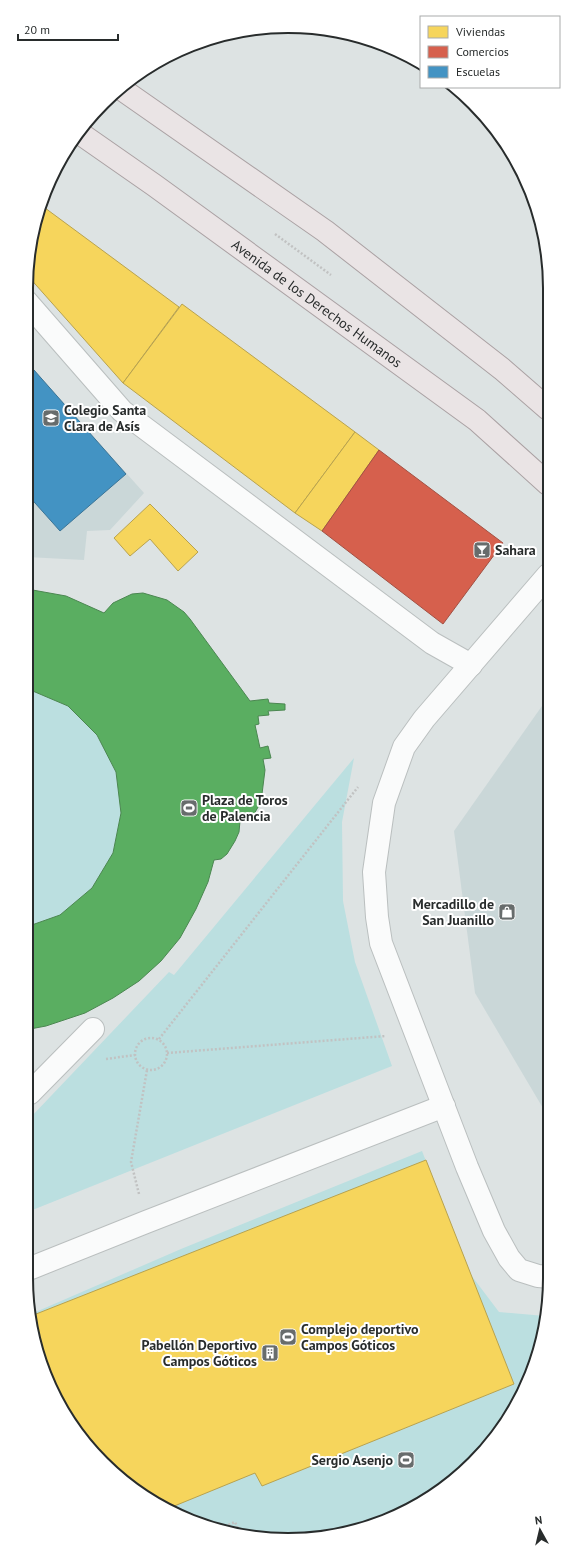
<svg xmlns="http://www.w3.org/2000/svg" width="576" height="1566" font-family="'PT Sans',sans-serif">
<rect width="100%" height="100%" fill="#dde3e3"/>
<g fill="#cad7d8">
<polygon points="26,361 144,493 110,530 87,531 84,560 27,557"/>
<polygon points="549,696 550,1120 475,993 454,831"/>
</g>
<g fill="#bbdfe0">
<polygon points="28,689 68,706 97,735 116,772 121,813 113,853 92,888 60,915 29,926"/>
<polygon points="354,758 342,822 343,901 355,962 392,1066 30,1211 30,1118 169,972 174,975"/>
<polygon points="422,1151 471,1275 499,1312 545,1316 541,1346 506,1424 434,1496 356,1531 254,1538 172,1513 91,1451 46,1378 31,1329 31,1314 181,1249"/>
</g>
<g fill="#f6d55c" stroke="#b8a24e">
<polygon points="41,205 179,307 123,383 28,276 35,220"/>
<polygon points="182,304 355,432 295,513 123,383"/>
<polygon points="355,432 379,450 322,531 295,513"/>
<polygon points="150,504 198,552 178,571 150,539 130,556 114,538"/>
<polygon points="426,1160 514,1384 262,1486 255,1473 167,1509 91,1451 46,1378 31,1329 31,1316"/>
</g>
<polygon fill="#d6604d" stroke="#a25043" points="379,450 503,543 443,624 322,531"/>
<polygon fill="#4393c3" stroke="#3b7496" points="26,361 126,474 60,531 27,494"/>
<polygon fill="#5aae61" stroke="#4b8751" points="27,589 66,596 104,613 113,603 132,594 143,593 167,600 184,612 190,619 250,701 268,699 269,703 285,704 285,710 268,711 269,715 258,716 259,724 255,725 260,748 268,746 271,758 263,759 265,770 261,802 254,814 240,821 239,832 235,841 227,854 221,859 214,860 208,882 196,909 180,938 161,961 139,981 113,998 85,1013 46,1026 30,1029 29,926 60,915 92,888 113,853 121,813 116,772 97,735 68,706 28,689"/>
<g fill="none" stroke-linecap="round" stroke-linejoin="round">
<g stroke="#babfbf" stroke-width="24">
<g id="minor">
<polyline points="26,301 122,411 432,643 471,665"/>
<polyline points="548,575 424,719 404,747 384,803 374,872 377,917 381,943 467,1167 494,1231 509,1258 519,1270 538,1276 550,1277"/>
<polyline points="30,1093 93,1029"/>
<polyline points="31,1268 146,1222 444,1106"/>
</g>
</g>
<g stroke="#aaa1a3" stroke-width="24">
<g id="major">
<polyline points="120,88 325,231 502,369 548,409"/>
<path id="s1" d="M78 132 154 185 477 420 548 484"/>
</g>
</g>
<g stroke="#c1c2c2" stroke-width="2.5" stroke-dasharray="2 2" stroke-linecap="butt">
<polyline points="275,234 331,275"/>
<circle cx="151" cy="1054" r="16"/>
<polyline points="159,1039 358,787"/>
<polyline points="167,1053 386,1036"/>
<polyline points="106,1059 135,1055"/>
<polyline points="139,1194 131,1162 147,1070"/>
<polyline points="221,1528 235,1522 240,1533"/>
</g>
<use href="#minor" stroke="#fafbfb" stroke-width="22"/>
<use href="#major" stroke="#eae4e5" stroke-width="22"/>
</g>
<defs>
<g id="school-square" transform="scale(0.9)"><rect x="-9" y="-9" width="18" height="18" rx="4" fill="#676c6c" stroke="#fff"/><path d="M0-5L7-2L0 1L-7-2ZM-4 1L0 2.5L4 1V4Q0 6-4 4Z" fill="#fff"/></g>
<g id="bar-square" transform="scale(0.9)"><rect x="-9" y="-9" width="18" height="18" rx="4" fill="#676c6c" stroke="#fff"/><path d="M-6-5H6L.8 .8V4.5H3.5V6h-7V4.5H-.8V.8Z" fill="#fff"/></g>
<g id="stadium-square" transform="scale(0.9)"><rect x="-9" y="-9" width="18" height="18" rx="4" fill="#676c6c" stroke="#fff"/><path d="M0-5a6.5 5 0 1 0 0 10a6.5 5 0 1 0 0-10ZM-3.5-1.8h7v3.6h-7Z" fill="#fff"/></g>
<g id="shop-square" transform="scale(0.9)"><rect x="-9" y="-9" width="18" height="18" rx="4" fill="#676c6c" stroke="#fff"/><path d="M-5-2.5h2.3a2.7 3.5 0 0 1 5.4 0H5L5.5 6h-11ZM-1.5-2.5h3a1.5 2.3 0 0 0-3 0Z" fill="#fff"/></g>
<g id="building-square" transform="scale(0.9)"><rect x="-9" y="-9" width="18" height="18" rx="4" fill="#676c6c" stroke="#fff"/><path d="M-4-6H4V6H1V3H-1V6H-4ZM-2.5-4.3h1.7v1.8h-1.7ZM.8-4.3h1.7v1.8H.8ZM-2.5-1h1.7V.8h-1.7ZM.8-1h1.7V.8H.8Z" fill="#fff"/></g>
</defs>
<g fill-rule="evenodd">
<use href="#school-square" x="51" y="418"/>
<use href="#bar-square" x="482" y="550"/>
<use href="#stadium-square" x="189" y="808"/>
<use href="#shop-square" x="507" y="912"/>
<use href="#stadium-square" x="288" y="1337"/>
<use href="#building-square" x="270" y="1353"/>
<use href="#stadium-square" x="406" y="1460"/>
</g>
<g text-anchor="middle" stroke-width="4" stroke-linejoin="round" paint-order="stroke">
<g font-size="14" fill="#282c2c" stroke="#fff">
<text dy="5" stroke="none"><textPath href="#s1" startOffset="294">Avenida de los Derechos Humanos</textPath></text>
</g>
<g font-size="14" font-weight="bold" fill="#282c2c" stroke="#fff" text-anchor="start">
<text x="64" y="415">Colegio Santa<tspan x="64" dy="16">Clara de Asís</tspan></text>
<text x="495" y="555">Sahara</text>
<text x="202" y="805">Plaza de Toros<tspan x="202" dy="16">de Palencia</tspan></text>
<text x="494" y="909" text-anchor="end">Mercadillo de<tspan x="494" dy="16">San Juanillo</tspan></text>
<text x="301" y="1334">Complejo deportivo<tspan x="301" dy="16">Campos Góticos</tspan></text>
<text x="257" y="1350" text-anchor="end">Pabellón Deportivo<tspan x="257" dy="16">Campos Góticos</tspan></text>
<text x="393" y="1465" text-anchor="end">Sergio Asenjo</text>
</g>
</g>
<path d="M0 0H576V1566H0ZM288 33H288A255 255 0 0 1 543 288V1278A255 255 0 0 1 288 1533H288A255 255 0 0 1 33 1278V288A255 255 0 0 1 288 33Z" fill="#fff" fill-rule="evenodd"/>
<path fill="none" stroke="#282c2c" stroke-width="2" d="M288 33H288A255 255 0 0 1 543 288V1278A255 255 0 0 1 288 1533H288A255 255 0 0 1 33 1278V288A255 255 0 0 1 288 33Z"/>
<rect x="420" y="16" width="140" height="72" fill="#ffffff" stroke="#a9abab"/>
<rect x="428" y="26" width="20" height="12" fill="#f6d55c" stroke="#a9abab"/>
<text x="456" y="36" font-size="12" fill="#282c2c">Viviendas</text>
<rect x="428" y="46" width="20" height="12" fill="#d6604d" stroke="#a9abab"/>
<text x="456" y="56" font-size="12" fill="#282c2c">Comercios</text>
<rect x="428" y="66" width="20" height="12" fill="#4393c3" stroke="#a9abab"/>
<text x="456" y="76" font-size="12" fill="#282c2c">Escuelas</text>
<g transform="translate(540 1530) rotate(352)" stroke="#ffffff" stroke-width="3" paint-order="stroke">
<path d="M0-3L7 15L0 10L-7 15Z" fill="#282c2c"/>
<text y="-6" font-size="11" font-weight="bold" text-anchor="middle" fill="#282c2c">N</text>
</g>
<path d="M18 34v6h100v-6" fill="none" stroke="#282c2c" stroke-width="2"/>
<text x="24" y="34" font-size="12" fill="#282c2c" stroke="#ffffff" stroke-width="3" paint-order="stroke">20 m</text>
</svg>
